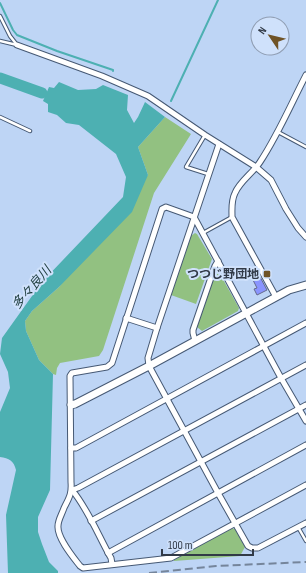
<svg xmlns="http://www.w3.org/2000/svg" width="306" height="573" font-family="'Sofia Sans Condensed','Noto Sans JP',sans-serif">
<rect width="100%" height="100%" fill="#bed5f5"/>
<g fill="#92c181">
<polygon points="165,117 191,134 154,193 103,350 99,356 60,363 57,368 56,375 53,374 39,360 26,331 25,321 32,311 59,287 148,175 138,147"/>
<polygon points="195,233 197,234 212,259 196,304 171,295 191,236"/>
<polygon points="217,273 220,274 239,308 238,311 202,331 197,327 215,274"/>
<polygon points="231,528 235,529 245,547 240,556 174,561 174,560"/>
</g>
<path fill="#4db0b2" d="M59 82 78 90 96 89 103 85 128 95 127 110 134 123 138 117 145 102 165 117 138 147 148 175 132 212 59 287 32 311 25 321 26 331 39 360 53 374 50 490 38 517V532L42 544 49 562 58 571V573H8L6 515 16 470C14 461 9 458 0 457V412L10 388 8 372 0 354 2 338 42 282 123 197 126 177 116 154 79 125 66 123 57 115 48 112V104L43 101 49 87 54 88Z"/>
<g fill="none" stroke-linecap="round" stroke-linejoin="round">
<g stroke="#4db0b2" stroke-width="2">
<polyline points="0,3 13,30 17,35 57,51 113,70 113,71"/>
<polyline points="171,101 218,0"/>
</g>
<polyline stroke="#4db0b2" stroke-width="11" points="0,78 42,93"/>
</g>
<polygon fill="#8a95fe" stroke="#666b8b" points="259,275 267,290 257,295 254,289 257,288 252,278"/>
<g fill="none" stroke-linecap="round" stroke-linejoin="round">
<g stroke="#465974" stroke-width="4.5">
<g id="lane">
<polyline points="0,16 10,36 17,45"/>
<polyline points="0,41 17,45"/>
<polyline points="0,117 30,131"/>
<polyline points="278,132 306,147"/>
<polyline points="205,135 186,167 208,174"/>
<polyline points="203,233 232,217"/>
<polyline points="298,527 306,541"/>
</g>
</g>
<g stroke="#465974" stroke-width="7">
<g id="street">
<polyline points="17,45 102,76 148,96 205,135 256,167 271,180 286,209 298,228 306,237"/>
<polyline points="219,144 157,328 148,358 149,366 218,493 248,546 252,548 258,548 306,523"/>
<path d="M276 297 232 217C232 208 231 201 235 193 240 181 253 173 260 162 278 135 291 104 306 75"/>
<polyline points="126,318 157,328"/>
<polyline points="195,341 193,333 193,330 215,266 218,261"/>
<path d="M306 421 281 378 194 217 166 207 162 209 112 363 107 367 72 373 70 376 71 482C72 494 69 498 64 508 62 514 58 520 58 526 57 538 73 557 80 566L83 568 171 558 306 485"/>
<polyline points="71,448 76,448 306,323"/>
<polyline points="91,521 306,405"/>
<polyline points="108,553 306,445"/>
<path d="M112 564 111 558C99 537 88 509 72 490L78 488 306 365"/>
</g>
</g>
<g stroke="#465974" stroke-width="9">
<polyline id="secondary" points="71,405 75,404 149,366 276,297 289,290 306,285"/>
</g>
<use href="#lane" stroke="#fff" stroke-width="2.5"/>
<use href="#street" stroke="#fff" stroke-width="5"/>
<use href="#secondary" stroke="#fff" stroke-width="7"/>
<polyline stroke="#75859b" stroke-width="2" stroke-dasharray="8 4" stroke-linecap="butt" points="149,573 216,566 306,562"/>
</g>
<rect fill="#6f5326" stroke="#cfe1fb" stroke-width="1.5" x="263" y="270" width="8" height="8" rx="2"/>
<g text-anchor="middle" stroke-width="4" stroke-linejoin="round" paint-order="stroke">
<g font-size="12" font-weight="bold" fill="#313a47" stroke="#cfe1fb" text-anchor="end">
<text x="259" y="278">つつじ野団地</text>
</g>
<g font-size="13" font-style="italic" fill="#1c3a3b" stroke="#cfe1fb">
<text transform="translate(31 287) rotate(-49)" y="5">多々良川</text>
</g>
</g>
<g transform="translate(270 36) rotate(305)"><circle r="19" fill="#cfe1fb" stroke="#909eb3"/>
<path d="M0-3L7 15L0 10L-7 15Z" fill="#6f5326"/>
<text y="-6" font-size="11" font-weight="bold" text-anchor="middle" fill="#313a47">N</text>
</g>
<path d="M162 549v6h91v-6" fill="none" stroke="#313a47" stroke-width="2"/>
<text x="168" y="549" font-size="12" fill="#313a47" stroke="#cfe1fb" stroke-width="3" paint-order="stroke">100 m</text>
</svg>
